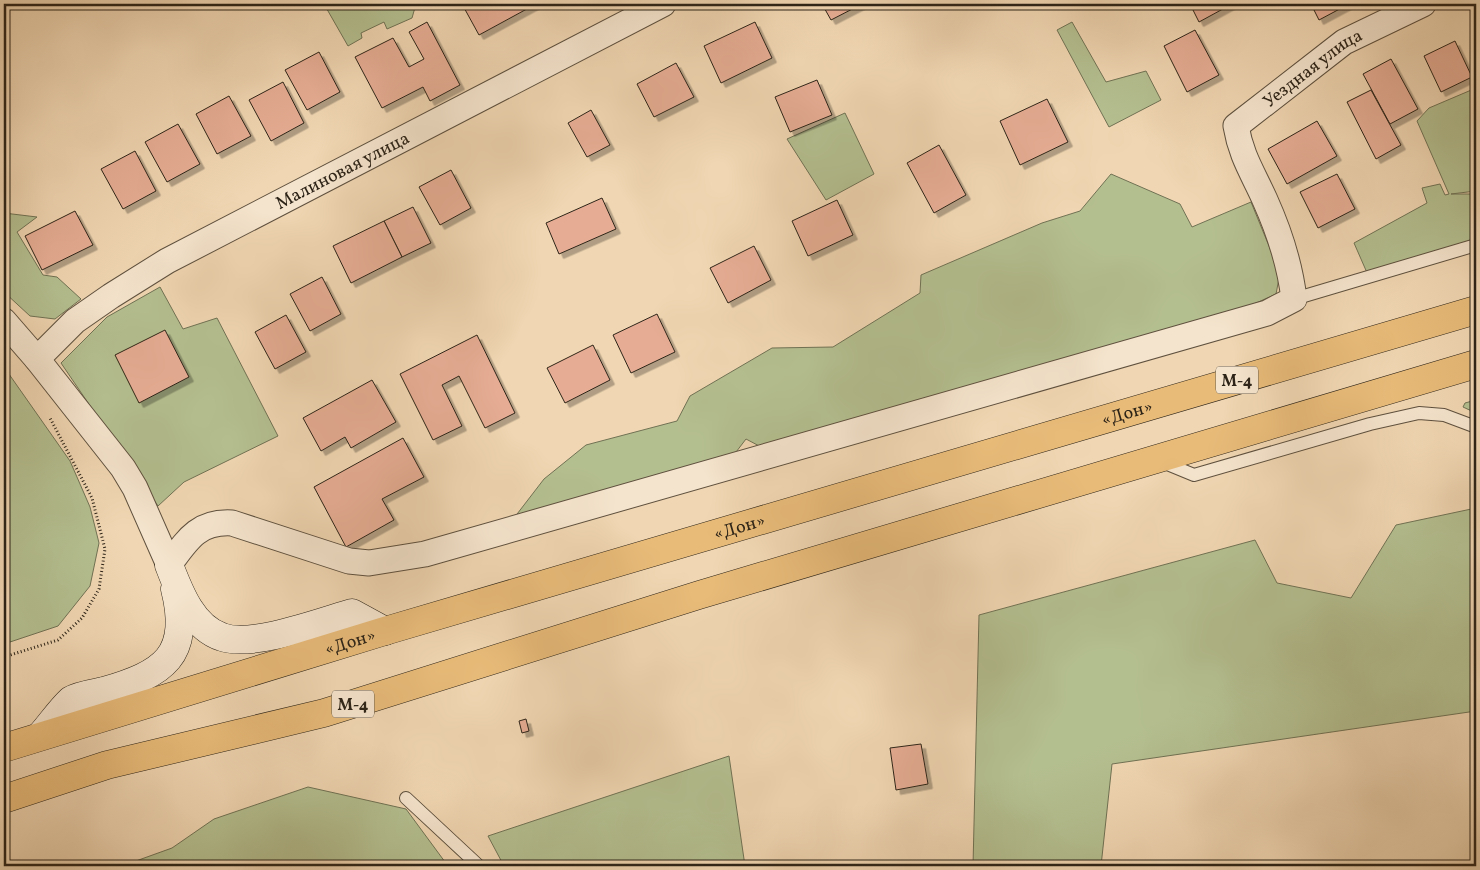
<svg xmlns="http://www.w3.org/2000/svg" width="1480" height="870" font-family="Vollkorn,serif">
<defs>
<filter id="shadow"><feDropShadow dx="4.5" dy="4.5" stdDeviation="0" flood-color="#0004"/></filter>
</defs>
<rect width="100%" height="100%" fill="#f0d6b2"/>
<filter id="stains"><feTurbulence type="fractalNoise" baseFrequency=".004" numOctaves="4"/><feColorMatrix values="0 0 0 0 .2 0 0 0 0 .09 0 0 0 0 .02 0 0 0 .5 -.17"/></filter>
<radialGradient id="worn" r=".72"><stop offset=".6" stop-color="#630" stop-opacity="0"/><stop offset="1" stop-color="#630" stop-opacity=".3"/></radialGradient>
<g fill="#b4bf90" stroke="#707254">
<polygon points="324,4 416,4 412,18 387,29 384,22 361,33 362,38 348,46"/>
<polygon points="1072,22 1106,82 1146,71 1161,100 1109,127 1057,30"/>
<polygon points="1476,88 1476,191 1451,194 1476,194 1476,241 1368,275 1354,243 1427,203 1422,188 1440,184 1445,195 1449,194 1417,121 1429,108"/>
<polygon points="845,113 874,174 826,200 787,139"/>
<polygon points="1111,174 1180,204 1192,227 1251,202 1280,273 1276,294 1243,309 763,448 746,439 733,456 514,518 544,479 586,445 677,421 690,396 772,348 833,347 920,293 921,275 1042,223 1080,211"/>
<polygon points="4,213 37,217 17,232 43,275 57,277 81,299 55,319 30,316 4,292"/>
<polygon points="160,287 183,329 217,318 278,436 184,482 158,506 61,363 107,317"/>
<polygon points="4,367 70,461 90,507 99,543 90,586 58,626 4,644"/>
<polygon points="1476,400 1476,413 1463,407 1465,403"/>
<polygon points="1476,508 1476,711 1112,764 1101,866 973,866 979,615 1255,540 1277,583 1351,598 1396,525"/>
<polygon points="729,756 745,866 504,866 488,836"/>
<polygon points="308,787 406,809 448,866 122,866 172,848 214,819"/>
</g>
<g fill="#e6ad94" stroke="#2d2418" filter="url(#shadow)">
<polygon points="462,4 536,4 479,35"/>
<polygon points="822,4 862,4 831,20"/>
<polygon points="1190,4 1232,4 1199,22"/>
<polygon points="1311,4 1349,4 1319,20"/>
<polygon points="427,22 460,85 430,101 423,87 382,108 355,57 393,38 409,67 424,59 409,32"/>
<polygon points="755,22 772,58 721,83 704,46"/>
<polygon points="1195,30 1219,75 1187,92 1164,46"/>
<polygon points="1455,41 1472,77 1441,92 1424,56"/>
<polygon points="319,52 340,92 307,110 285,70"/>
<polygon points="1391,59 1418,109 1390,124 1363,74"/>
<polygon points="676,63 694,97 654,117 637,84"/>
<polygon points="817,80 832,115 790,132 775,97"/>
<polygon points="283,82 304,123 271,141 249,100"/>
<polygon points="1371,90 1401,145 1376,159 1347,102"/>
<polygon points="229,96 251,136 217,154 196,114"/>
<polygon points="1047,99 1068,142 1020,165 1000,121"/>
<polygon points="591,110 610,145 587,157 568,123"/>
<polygon points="1317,121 1337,156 1287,184 1268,149"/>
<polygon points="178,124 200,164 167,182 145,142"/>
<polygon points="939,145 966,195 934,213 907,163"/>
<polygon points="135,151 156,191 123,209 101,169"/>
<polygon points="451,170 471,208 440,225 419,187"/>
<polygon points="1337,174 1355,209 1318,228 1300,192"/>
<polygon points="602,198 616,229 559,254 546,223"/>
<polygon points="837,200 853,235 808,256 792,221"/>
<polygon points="413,207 431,243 402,257 384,221"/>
<polygon points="75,211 93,245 42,270 25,236"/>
<polygon points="384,221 402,257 351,283 333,246"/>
<polygon points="754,246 771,280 728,303 710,268"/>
<polygon points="322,277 341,314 310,331 290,294"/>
<polygon points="657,314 675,352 631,373 613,335"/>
<polygon points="286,315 306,352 275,369 255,332"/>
<polygon points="165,330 189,377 139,403 115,355"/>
<polygon points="477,335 515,413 485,428 459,376 442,385 462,426 433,440 400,374"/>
<polygon points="593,345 610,380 565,403 547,368"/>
<polygon points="372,380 396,422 351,448 345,437 321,451 303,418"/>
<polygon points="403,438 424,477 382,499 394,520 346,547 314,487"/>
<polygon points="526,719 529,731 522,733 519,721"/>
<polygon points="921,744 928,784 896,790 890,748"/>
</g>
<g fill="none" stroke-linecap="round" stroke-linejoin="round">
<g stroke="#5e503e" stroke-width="14">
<g id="lane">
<polyline points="1294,299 1476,245"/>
<polyline points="1160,461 1194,475 1370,424 1419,413 1444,415 1476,427"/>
<polyline points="406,798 479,866"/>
</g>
</g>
<g stroke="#5e503e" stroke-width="27">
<g id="street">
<polyline points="4,321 37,359 123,468 135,488 169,565"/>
<path id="s1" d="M37 359 75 321 111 296 167 261 663 4"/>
<path id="s2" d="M169 565C187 540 198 521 232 523L349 561 369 563 425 554 1267 313 1294 299C1290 265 1279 231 1265 200 1253 173 1241 156 1236 126L1344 42 1423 4"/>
</g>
</g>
<g stroke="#2d2418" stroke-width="29">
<g id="secondary">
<path d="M169 565C179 591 192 627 222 637 252 648 321 622 352 613L385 631"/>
<path d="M41 735C51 724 60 710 71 700 79 695 95 693 104 691 163 674 192 656 175 589"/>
</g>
</g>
<g stroke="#2d2418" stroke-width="29">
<g id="highway">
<path id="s3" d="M4 748 385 631 1476 310"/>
<polyline points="4,799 107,765 324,713 699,595 1476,364"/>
</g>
</g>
<polyline stroke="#2d2418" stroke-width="3" stroke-dasharray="1 2.5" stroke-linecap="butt" points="4,657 58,640 82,618 99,589 105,549 92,498 50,418"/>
<use href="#lane" stroke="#f5e4cd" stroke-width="12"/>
<use href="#street" stroke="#f5e4cd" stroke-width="25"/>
<use href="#secondary" stroke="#f5e4cd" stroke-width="28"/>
<use href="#highway" stroke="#e8bb79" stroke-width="28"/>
</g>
<g text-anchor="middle" stroke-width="5" stroke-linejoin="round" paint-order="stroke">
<g fill="#f5e4cd" stroke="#695e4e" stroke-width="1">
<rect x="1216" y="366.5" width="42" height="27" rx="4"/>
<rect x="332" y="690.5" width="42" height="27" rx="4"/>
</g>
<g font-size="16" font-weight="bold" fill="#2d2418">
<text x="1237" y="386">М-4</text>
<text x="353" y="710">М-4</text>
</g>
<g font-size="18" fill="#2d2418" stroke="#f5e4cd">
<text dy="6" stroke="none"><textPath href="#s2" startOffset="1466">Уездная улица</textPath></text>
<text dy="6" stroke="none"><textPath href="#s1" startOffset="361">Малиновая улица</textPath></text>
<text dy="6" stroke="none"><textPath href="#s3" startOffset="1172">«Дон»</textPath></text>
<text dy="6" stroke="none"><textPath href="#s3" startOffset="768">«Дон»</textPath></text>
<text dy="6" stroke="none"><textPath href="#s3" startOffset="362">«Дон»</textPath></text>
</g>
</g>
<rect width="1480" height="870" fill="none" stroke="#f0d6b2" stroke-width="20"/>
<rect x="5" y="5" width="1470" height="860" fill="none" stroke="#2d2418" stroke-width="2.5"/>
<rect x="10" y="10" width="1460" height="850" fill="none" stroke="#2d2418"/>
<rect width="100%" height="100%" filter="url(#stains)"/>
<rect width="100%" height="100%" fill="url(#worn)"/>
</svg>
